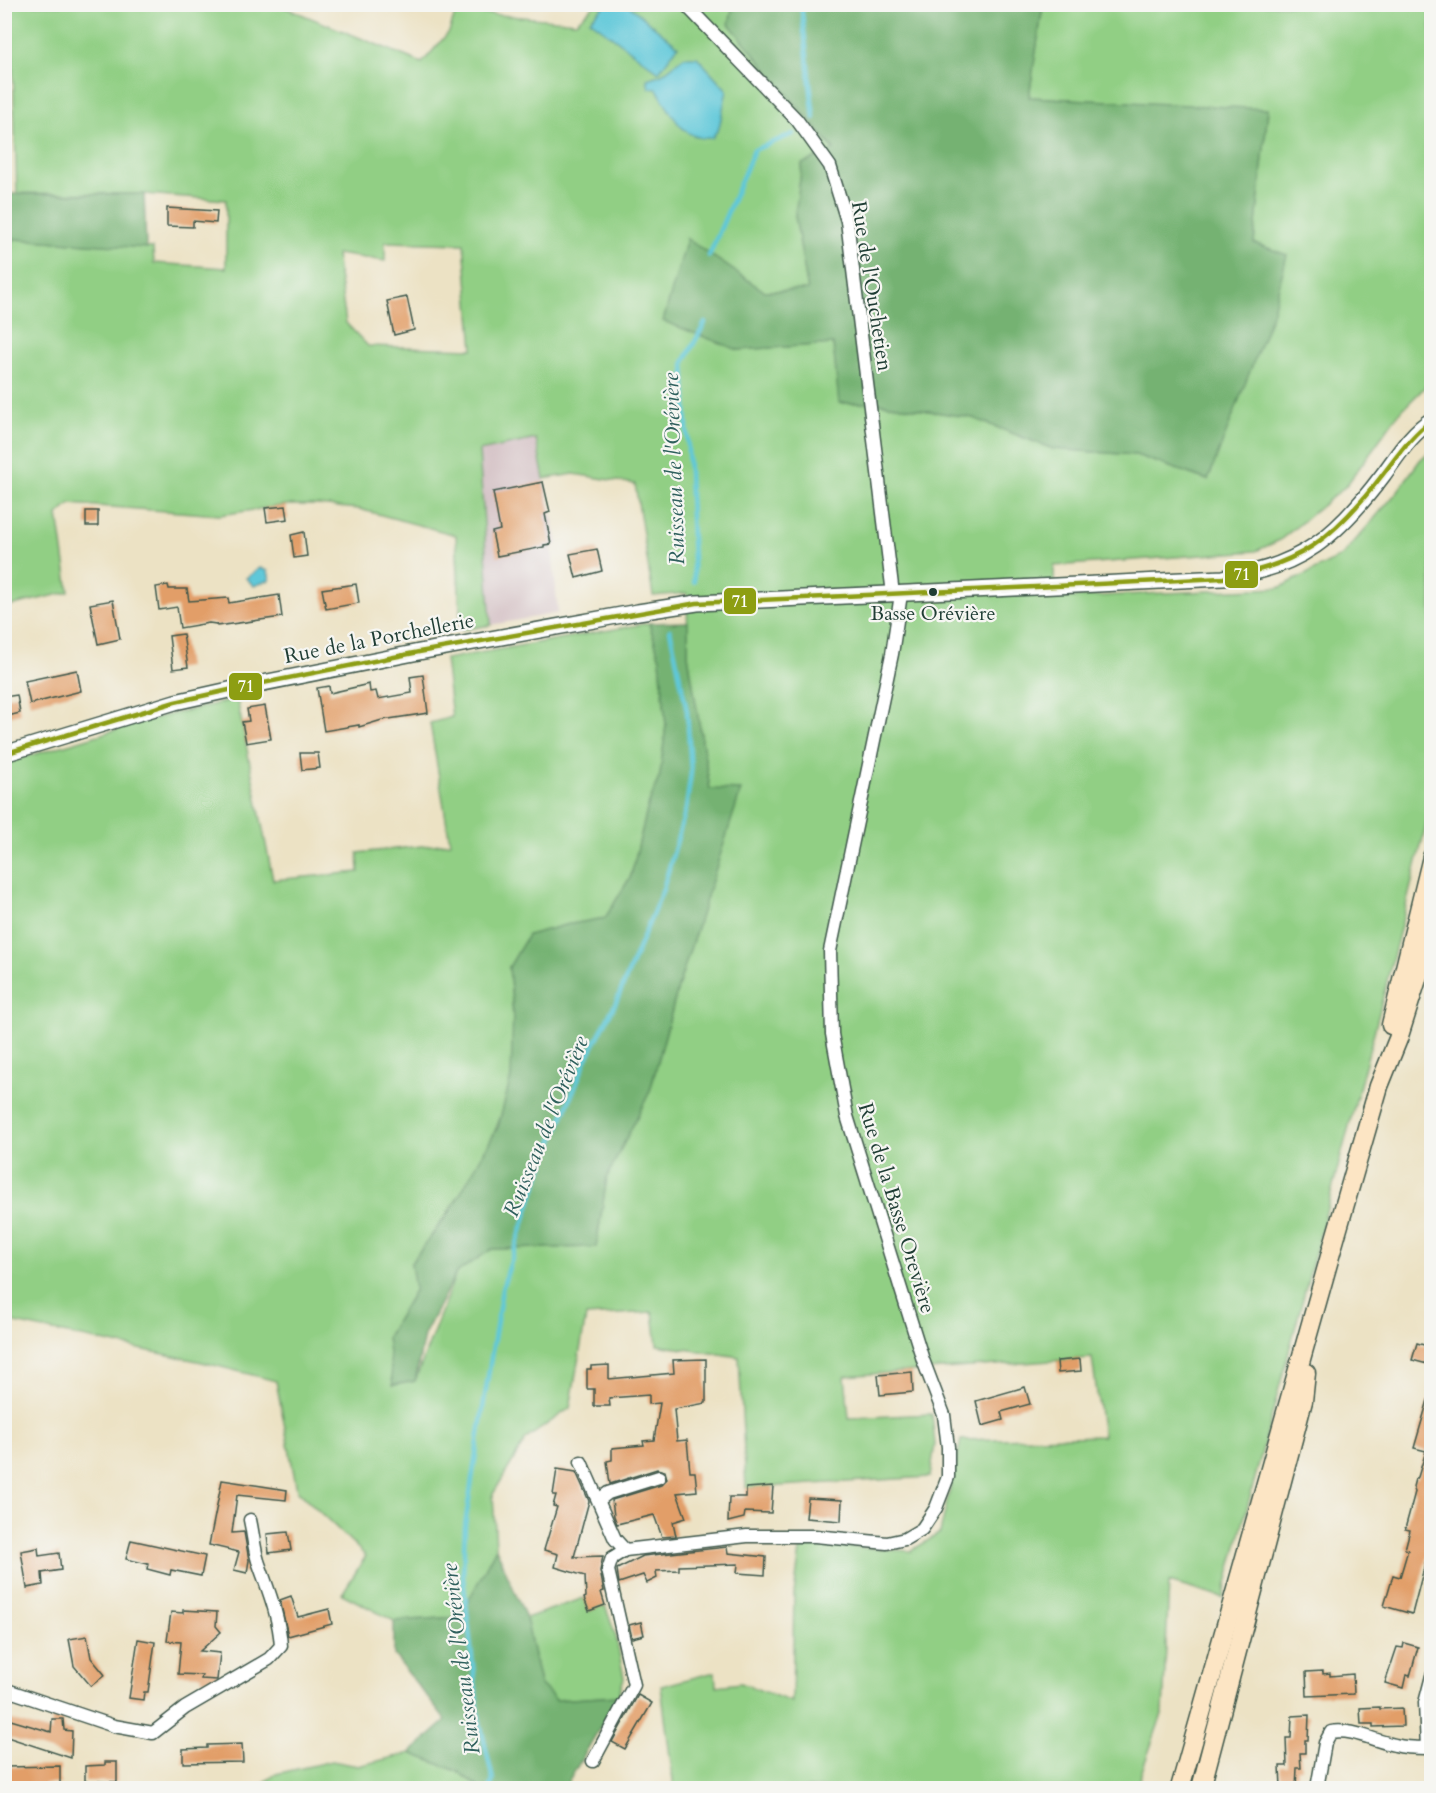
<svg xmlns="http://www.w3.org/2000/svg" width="1436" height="1793" font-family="Cardo,serif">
<rect width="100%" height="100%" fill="#f6f6f2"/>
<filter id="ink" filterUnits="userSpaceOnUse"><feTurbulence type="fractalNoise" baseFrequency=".0167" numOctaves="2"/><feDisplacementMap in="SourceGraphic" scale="12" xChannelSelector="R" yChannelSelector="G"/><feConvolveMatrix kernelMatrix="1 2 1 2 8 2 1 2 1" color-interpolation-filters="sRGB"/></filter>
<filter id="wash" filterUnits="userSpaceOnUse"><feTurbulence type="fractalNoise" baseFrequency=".008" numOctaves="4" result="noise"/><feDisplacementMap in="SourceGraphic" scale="24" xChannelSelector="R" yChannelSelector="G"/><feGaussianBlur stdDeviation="1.35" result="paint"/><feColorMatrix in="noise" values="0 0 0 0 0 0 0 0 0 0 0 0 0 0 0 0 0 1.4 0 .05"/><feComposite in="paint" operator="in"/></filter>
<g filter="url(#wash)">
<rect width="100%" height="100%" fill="#ece2c4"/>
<polygon fill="#d2bec2" points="536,439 558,544 552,548 558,613 491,625 479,451"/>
<g fill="#91cf84" stroke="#58865c" stroke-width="1.5" fill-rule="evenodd">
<path d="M11 5H279L422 63 449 32 456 11 576 22 595 5H733L730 24 834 150 802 165 795 216 808 290 764 291 687 239 738 350 833 344 840 403H879L973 418 1053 449 1136 455 1207 480 1286 255 1254 243 1268 110 1029 97 1043 5H1431V381L1399 413 1346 486 1280 540 1256 551 1054 566V598L1279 588 1342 556 1397 492 1420 460 1431 450V806L1376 1025 1223 1598 1169 1582 1163 1711 1136 1788H674L661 1686 715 1672 716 1686 741 1683 792 1702 794 1594 801 1543 911 1551 940 1533 961 1440 1103 1436 1092 1358 845 1376 849 1418 932 1414 935 1444 930 1477 746 1488 739 1357 657 1345 653 1312 586 1316 570 1408 526 1439 493 1494 496 1548 460 1617 394 1621 342 1594 366 1556 297 1490 276 1381 202 1362 5 1321V763L155 718 237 699 273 880 359 872 358 853 450 843 430 723 452 717 445 659 649 623 660 659 666 725 660 776 648 806 631 876 605 919 565 925 509 966C512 1002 516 1042 511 1077 500 1145 452 1209 411 1263L415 1289 387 1337 394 1385 415 1381 456 1273 492 1249 596 1247 607 1177 650 1091 679 984 740 790H710L688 655 687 593 653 596 635 484 574 474 544 479 536 439 479 451 491 625 461 630 456 535 359 509 317 505H286L220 515 70 504 58 515 69 592 5 607V248L14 239 153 248 154 263 226 268V200L144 194 17 193ZM385 242 464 244 473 349 368 346 346 323 336 254 385 261Z"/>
<polygon points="584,1598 589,1611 605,1605 616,1637 624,1678 618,1696 556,1700 540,1684 526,1618"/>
<polygon points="410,1753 457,1771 480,1788 257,1788 276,1774 332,1761 358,1766"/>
</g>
<g fill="#74b272" stroke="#4a7853" stroke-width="1.5">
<polygon points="733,5 1043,5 1029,97 1268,109 1254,243 1287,255 1272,314 1208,480 1136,455 1053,449 973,418 879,403 839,403 833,344 738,350 663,321 687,239 764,291 808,290 795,216 802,164 834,149 729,24"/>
<polygon points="5,194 144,194 146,248 15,239 5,248"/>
<polygon points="688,622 688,655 710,789 741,790 679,984 650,1091 607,1177 596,1247 492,1249 456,1273 424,1335 415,1381 393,1385 387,1337 415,1289 411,1263 451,1210 498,1127 511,1077 513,1012 509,967 528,935 565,925 605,918 631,876 648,806 660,775 666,725 660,659 649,623"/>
<polygon points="496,1548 526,1618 540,1684 556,1700 618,1696 565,1788 480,1788 457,1771 410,1753 446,1721 394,1655 394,1621 460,1617"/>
</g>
<g fill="#5ec8d9" stroke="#3e8286" stroke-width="1.5">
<polygon points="605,5 628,5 678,46 659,72 590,20"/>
<path d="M684 57H697L727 90 719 128 712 138C682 142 670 111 657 89L649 88 647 79 662 74Z"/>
<polygon points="260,568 268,571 270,580 254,586 246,578"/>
</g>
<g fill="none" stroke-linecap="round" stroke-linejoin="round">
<g stroke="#5ec8d9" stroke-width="4.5">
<polyline points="801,4 814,118"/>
<polyline points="709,256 754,150 793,134"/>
<polyline points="694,582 684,362 705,323"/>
<polyline points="490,1788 493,1780 479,1719 463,1577 465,1525 483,1408 502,1289 541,1170 586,1060 617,1000 663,889 686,809 691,773 687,711 670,630"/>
</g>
</g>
<g id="blocks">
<g fill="#e29e67">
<polygon points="167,208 217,211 216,223 193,221 193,227 167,226"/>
<polygon points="407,297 414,330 394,335 387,301"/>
<polygon points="543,482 550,512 545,514 551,544 544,545 544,547 497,556 492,532 500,530 493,492"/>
<polygon points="286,506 288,519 267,522 265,508"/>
<rect x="86" y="511" width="12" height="15"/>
<polygon points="304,532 307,556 294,558 291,535"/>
<polygon points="597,549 602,571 576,578 570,554"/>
<polygon points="356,584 359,603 326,609 322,589"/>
<polygon points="168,585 169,589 187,589 189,601 228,598 229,603 279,595 282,617 217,626 216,624 209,623 180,628 177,607 159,610 156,587"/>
<polygon points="113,600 120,639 98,644 90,604"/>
<polygon points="183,634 188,667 173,669 169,636"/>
<polygon points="77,670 81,691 30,704 25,681"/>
<polygon points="423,675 428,713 382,720 359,727 359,725 324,731 317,688 329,686 330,693 369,684 370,692 376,691 378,699 412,693 410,677"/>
<polygon points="17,695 20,713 4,717 4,697"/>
<polygon points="265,706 271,739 246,743 242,722 249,721 247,709"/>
<polygon points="300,753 318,753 320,768 302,770"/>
<polygon points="1417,1343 1431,1347 1431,1365 1412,1360"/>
<polygon points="706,1359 706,1403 674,1409 677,1441 687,1440 690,1472 695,1472 697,1491 677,1493 686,1518 673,1522 676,1536 662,1537 654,1515 617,1524 614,1516 612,1500 661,1485 667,1479 665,1471 657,1469 610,1484 607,1461 612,1460 612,1448 644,1445 643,1441 654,1440 660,1403 649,1404 649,1395 609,1398 610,1406 594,1406 594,1389 587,1389 587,1369 591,1369 591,1366 609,1365 609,1379 674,1373 673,1360"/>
<polygon points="1080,1359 1081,1371 1058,1373 1057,1361"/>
<polygon points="912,1372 913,1392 880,1395 878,1375"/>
<polygon points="1025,1387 1030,1404 1001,1412 1003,1420 982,1426 976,1401"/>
<polygon points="1428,1400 1431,1400 1431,1541 1412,1614 1384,1606 1393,1575 1400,1577 1408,1550 1405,1549 1410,1530 1405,1529 1415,1492 1413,1487 1415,1479 1418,1477 1426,1451 1414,1448"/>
<polygon points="557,1469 576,1472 589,1501 574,1557 603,1556 600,1571 604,1591 601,1592 605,1605 589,1611 584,1598 586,1597 585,1576 555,1567 558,1554 544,1550 557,1507 553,1506 556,1495 553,1495"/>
<polygon points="222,1480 287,1490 286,1500 237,1495 232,1533 244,1532 249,1560 247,1573 234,1570 239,1552 209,1545"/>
<polygon points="773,1486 771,1513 745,1512 744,1518 728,1522 729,1497 746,1497 746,1488"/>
<polygon points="808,1498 842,1500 841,1521 806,1518"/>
<polygon points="288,1532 291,1550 269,1553 267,1534"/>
<polygon points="131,1540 205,1556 201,1576 171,1570 170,1575 147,1569 148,1564 126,1559"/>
<polygon points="727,1547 728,1553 766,1557 765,1575 737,1573 738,1564 679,1566 679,1570 656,1571 657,1578 647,1583 643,1575 619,1583 617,1569 643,1556"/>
<polygon points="38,1548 39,1556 59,1553 61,1570 42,1573 43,1585 27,1588 21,1551"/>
<polygon points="291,1596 298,1617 329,1609 332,1624 288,1636 280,1600"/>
<polygon points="183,1610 217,1612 216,1626 221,1632 200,1651 220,1653 217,1680 201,1679 202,1675 178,1674 181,1642 167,1641 171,1612 183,1613"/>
<polygon points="641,1622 644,1635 632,1638 629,1625"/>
<polygon points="87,1636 91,1658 105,1675 91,1686 74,1666 69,1639"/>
<polygon points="138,1639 155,1642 148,1692 144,1692 143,1700 129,1698"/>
<polygon points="1404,1643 1418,1647 1410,1676 1406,1675 1403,1688 1385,1683 1397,1647 1403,1648"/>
<polygon points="1323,1671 1323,1674 1330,1673 1330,1676 1353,1674 1354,1694 1307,1696 1306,1672"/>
<polygon points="638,1695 652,1703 625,1749 612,1742"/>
<polygon points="1380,1707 1380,1709 1402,1708 1403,1726 1373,1727 1373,1724 1361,1724 1360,1708"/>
<polygon points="1309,1715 1308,1740 1305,1740 1305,1753 1300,1753 1301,1768 1297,1768 1296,1788 1281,1788 1280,1766 1287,1766 1286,1738 1291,1738 1292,1716"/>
<polygon points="4,1718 51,1732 52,1719 63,1719 64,1730 72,1731 71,1758 4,1736"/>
<polygon points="242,1744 243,1762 183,1763 183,1749 207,1748 207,1745"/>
<polygon points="105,1762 117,1762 117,1782 85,1781 85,1766 105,1765"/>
<polygon points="60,1766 60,1784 43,1784 43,1787 4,1787 4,1767"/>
</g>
</g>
</g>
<g filter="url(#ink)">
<use href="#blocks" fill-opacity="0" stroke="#3e564a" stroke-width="1.5"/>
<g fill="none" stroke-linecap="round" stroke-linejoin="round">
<g stroke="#3e564a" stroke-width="15">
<g id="minor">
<polyline points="685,4 797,120 830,166 847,221 893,594"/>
<polyline points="581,1462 615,1539 625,1550"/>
<polyline points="599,1500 608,1493 659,1477"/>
<polyline points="1432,1618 1432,1626"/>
<path d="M4 1689 114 1726 153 1733 185 1708 269 1659 281 1646C279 1615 268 1590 258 1561 254 1548 253 1533 250 1520"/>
<polyline points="593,1761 634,1685 608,1570 612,1558 625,1550 747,1536 815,1536 887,1543 905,1539 922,1529 936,1508 948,1477 948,1447 944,1415 923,1360 847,1116 832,1034 830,951 892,654 901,594"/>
<path d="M1317 1788 1325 1743 1331 1732C1352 1728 1374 1741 1395 1745 1406 1748 1416 1748 1427 1748L1425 1703 1432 1676"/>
</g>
</g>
<g stroke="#3e564a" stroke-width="18">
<path id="tertiary" d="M4 754 175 702 238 688 419 652 638 612 697 603 1223 578C1301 568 1338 535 1383 475 1398 455 1411 433 1432 420"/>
</g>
<g stroke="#3e564a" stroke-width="21">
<g id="secondary">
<polyline points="1391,1025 1432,857"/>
<polyline points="1180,1788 1332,1249 1379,1086 1398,1039 1432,932"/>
<polyline points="1201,1788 1303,1401 1306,1373"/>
</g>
</g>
<use href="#minor" stroke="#fff" stroke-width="12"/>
<use href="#tertiary" stroke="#fff" stroke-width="15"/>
<use href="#secondary" stroke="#fce5c4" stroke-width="18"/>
<g stroke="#f6f6f2" stroke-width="9">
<path id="bus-1" d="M4 754 175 702 238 688 419 652 697 603 1223 578C1299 565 1333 539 1380 478 1396 458 1410 436 1432 420"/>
</g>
<use href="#bus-1" stroke="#8d9e12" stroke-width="4.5"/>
</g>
</g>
<circle fill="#1f3d34" stroke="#f6f6f2" stroke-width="2" cx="933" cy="592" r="5"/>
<g text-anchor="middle" stroke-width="4.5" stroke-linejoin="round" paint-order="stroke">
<g font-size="20" fill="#1f3d34" stroke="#f6f6f2">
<text x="933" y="620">Basse Orévière</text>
</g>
<g font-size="21" fill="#1f3d34" stroke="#f6f6f2">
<text transform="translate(872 286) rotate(81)" y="7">Rue de l'Ouchetien</text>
<text transform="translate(379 638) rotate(-11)" y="7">Rue de la Porchellerie</text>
<text transform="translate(897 1208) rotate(73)" y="7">Rue de la Basse Orevière</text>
</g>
<g font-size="22" font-style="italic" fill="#2f605d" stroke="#f6f6f2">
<text transform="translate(673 469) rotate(-92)" y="8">Ruisseau de l'Orévière</text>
<text transform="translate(545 1126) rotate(-68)" y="8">Ruisseau de l'Orévière</text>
<text transform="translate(460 1659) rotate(-97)" y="8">Ruisseau de l'Orévière</text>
</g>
</g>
<g stroke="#f6f6f2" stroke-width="2">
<rect x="1224" y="560" width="35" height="29" rx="6" fill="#8d9e12"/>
<rect x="723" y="587" width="34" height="28" rx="6" fill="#8d9e12"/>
<rect x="228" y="672" width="35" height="29" rx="6" fill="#8d9e12"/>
</g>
<g font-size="16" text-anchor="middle" font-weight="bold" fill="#fff">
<text x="1242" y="580">71</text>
<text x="740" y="607">71</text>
<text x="246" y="692">71</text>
</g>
<rect width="1436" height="1793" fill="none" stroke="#f6f6f2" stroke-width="24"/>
</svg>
